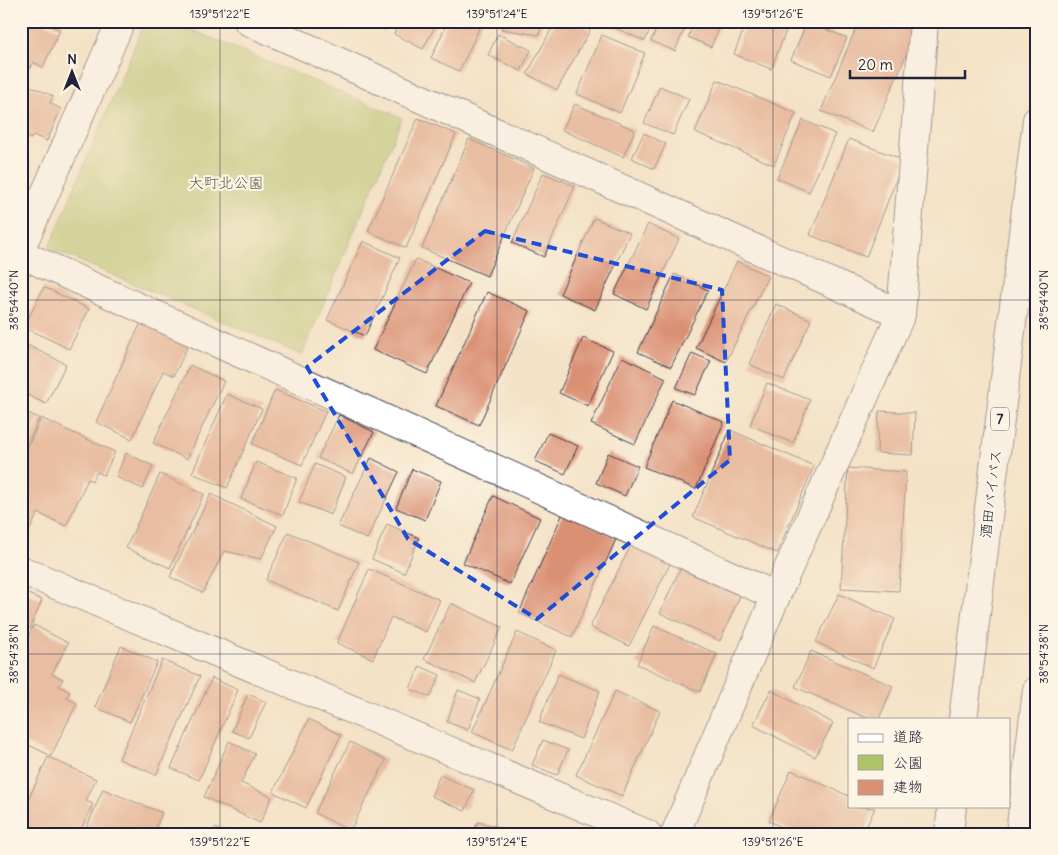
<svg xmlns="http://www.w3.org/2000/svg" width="1058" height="855" font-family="Delius,'Klee One',sans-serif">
<rect width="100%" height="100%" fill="#fcf5e5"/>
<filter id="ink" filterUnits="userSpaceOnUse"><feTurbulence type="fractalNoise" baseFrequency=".02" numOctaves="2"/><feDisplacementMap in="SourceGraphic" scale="10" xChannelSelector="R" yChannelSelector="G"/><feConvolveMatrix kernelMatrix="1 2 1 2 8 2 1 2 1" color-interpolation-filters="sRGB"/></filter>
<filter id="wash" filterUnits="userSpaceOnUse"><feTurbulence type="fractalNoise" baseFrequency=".0096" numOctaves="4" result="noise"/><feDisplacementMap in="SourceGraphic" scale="20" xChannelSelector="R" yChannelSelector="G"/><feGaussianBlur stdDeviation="1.12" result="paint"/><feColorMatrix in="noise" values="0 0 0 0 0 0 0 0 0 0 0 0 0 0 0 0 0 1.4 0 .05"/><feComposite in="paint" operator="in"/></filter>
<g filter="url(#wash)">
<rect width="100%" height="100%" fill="#f4e2c6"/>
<polygon fill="#aec267" stroke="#687251" points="145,21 171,21 402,118 302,355 49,248"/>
<g id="blocks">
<g fill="#da9073">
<polygon points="21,21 39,21 60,30 43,67 33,62 31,68 21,63"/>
<polygon points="47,21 63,21 60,27"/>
<polygon points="368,21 389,21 385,30"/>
<polygon points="400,21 438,21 423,49 394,34"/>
<polygon points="448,21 483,21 459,71 431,58"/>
<polygon points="502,21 543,21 539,35 501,29"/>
<polygon points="556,21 575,21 590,30 557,90 527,74"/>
<polygon points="605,21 653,21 645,41 604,23"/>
<polygon points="660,21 688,21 675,51 651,41"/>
<polygon points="695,21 722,21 711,47 688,37"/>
<polygon points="747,21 790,21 771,69 734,54"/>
<polygon points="859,21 892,21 916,32 873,132 821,111"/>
<polygon points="807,22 847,38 831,76 791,60"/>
<polygon points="498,34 531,50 521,71 488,55"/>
<polygon points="602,35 645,53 620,113 577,94"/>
<polygon points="717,80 796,113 774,165 695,132"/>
<polygon points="21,82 53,96 50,103 61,109 47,141 33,135 31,139 21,135"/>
<polygon points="660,86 689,99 673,135 644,123"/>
<polygon points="575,104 635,130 623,157 562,130"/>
<polygon points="418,118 456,134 406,248 368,231"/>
<polygon points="803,120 835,134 809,192 777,178"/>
<polygon points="644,133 666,144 654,169 632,158"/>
<polygon points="469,139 534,168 487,276 422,248"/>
<polygon points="849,139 904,160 866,257 810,235"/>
<polygon points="543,173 575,186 544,257 512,243"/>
<polygon points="594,218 630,233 595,310 560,294"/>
<polygon points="648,224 679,239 646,309 614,294"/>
<polygon points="363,241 400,258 365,336 327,320"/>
<polygon points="416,259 469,283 427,374 373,350"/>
<polygon points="737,261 768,276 726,362 696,348"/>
<polygon points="674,274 708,290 671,367 638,352"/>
<polygon points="44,287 89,309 69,349 24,327"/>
<polygon points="487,292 530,311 479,425 436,406"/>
<polygon points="776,304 811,320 784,380 749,364"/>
<polygon points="142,320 190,341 174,376 163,371 132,439 96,422"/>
<polygon points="583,338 613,351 588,406 559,393"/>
<polygon points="21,342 66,364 46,404 21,392"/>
<polygon points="692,353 711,361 695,395 676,388"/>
<polygon points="622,357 666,378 635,444 591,424"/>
<polygon points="190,365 224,381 187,459 153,443"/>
<polygon points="767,383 810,400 793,443 750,425"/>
<polygon points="275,390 326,411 302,465 252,444"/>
<polygon points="21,393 27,396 21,409"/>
<polygon points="227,394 262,409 227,488 192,473"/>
<polygon points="672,400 724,422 696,489 644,467"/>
<polygon points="21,410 39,418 21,458"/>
<polygon points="879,411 915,413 913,455 877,453"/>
<polygon points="339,415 374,432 353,474 318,458"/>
<polygon points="41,418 115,452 104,475 97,472 92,481 88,479 66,526 38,513 26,538 21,536 21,462"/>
<polygon points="730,430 814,466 777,553 693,517"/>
<polygon points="548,433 578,446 565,474 535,461"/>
<polygon points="126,453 153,466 143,489 116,477"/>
<polygon points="608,453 638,466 625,496 596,483"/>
<polygon points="371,458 399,472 367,539 338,526"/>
<polygon points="256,462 297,478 283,515 241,499"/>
<polygon points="315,464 346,477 331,515 299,502"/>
<polygon points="848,468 906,472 899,591 841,588"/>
<polygon points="412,469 441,481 425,520 396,508"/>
<polygon points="160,474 204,494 170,568 126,548"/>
<polygon points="211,494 277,526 261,559 224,551 203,593 170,577"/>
<polygon points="493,496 540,518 510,584 463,563"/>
<polygon points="563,513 617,537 572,637 519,613"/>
<polygon points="387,524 419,538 404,573 372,559"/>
<polygon points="288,532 359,562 338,611 266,580"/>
<polygon points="631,545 670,564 629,646 590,627"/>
<polygon points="369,569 440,600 426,632 391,617 373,659 337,643"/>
<polygon points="680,569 740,596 720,641 660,613"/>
<polygon points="21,591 42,600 30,629 21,626"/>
<polygon points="839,594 895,619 873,668 816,642"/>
<polygon points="451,603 502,627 475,683 424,659"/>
<polygon points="34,625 68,643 52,674 63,679 59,686 70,692 67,698 77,703 51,756 21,741 21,650"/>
<polygon points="654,626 717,654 700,692 637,664"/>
<polygon points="517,632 556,650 512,750 472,732"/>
<polygon points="121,646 157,662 130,722 95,707"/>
<polygon points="811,651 893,686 879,719 869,719 795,687"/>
<polygon points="162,660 200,676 156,775 119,759"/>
<polygon points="420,666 440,675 430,697 410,689"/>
<polygon points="558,674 600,691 581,739 539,722"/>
<polygon points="212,678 238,690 199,780 171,768"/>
<polygon points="458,690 480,699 468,730 447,722"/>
<polygon points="771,690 833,723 815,757 753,725"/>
<polygon points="615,691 660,711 622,796 576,775"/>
<polygon points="248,694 266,702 249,738 232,731"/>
<polygon points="309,719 341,735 306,808 273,792"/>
<polygon points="543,740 568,750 557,775 532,765"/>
<polygon points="229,741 255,754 241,783 272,797 260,823 204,797"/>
<polygon points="350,742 386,760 350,831 315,813"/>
<polygon points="48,757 96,779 86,801 93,804 79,834 21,834 21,815"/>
<polygon points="791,770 849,796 849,806 875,808 863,834 797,834 769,821"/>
<polygon points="440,775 474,790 465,811 431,796"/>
<polygon points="103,789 162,813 153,834 84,834"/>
<polygon points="478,822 521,833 520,834 471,834"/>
<polygon points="215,828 228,834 212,834"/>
</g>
</g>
</g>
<g filter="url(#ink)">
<use href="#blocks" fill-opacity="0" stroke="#423f50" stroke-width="1"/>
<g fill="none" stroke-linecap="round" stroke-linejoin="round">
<g stroke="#423f50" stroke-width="30">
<g id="minor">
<polyline points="248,21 901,314"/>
<polyline points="21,248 121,21"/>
<polyline points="21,254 776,596"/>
<polyline points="21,570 647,834"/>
<polyline points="675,834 776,596 901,314 924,21"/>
</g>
</g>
<g stroke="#423f50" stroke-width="30">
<g id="highway">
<polyline points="963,719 1037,120"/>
<polyline points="949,834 952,806"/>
<polyline points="1020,834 1037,690"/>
</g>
</g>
<use href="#minor" stroke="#fff" stroke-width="28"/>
<use href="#highway" stroke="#fff" stroke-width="28"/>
</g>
</g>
<path d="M0 0H1058V855H0ZM485 231 722 290 730 460 537 619 408 539 307 367Z" fill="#f4e2c6" fill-opacity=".55" fill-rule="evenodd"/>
<path fill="none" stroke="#1d4ed8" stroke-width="4" stroke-dasharray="10 6" stroke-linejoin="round" d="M485 231 722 290 730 460 537 619 408 539 307 367Z"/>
<path fill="none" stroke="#22223b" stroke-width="1" stroke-opacity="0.45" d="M220 21V834M497 21V834M773 21V834M21 300H1037M21 654H1037"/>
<g text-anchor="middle" stroke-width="4.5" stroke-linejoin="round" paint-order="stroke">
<rect fill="#fcf5e5" stroke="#63616e" stroke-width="1" x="991" y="407.5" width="18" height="23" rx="4"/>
<g font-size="14" font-weight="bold" fill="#22223b">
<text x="1000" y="424">7</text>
</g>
<g font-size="15" fill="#535a4a" stroke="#fcf5e5">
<text x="226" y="188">大町北公園</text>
</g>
<g font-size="15" fill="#22223b" stroke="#fcf5e5">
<text transform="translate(991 494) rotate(-83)" y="5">酒田バイパス</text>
</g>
</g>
<rect width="1058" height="855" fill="none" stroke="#fcf5e5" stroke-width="55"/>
<rect x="848" y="718" width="162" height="90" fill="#fcf5e5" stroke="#a5a1a1"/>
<rect x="858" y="734" width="25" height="8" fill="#ffffff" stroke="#a5a1a1"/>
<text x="893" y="742" font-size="15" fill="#22223b">道路</text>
<rect x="858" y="755" width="25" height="15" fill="#aec267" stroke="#a5a1a1"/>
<text x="893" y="768" font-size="15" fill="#22223b">公園</text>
<rect x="858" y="780" width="25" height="15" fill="#da9073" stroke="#a5a1a1"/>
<text x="893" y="792" font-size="15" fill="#22223b">建物</text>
<g transform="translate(72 72)" stroke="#fcf5e5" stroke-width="4" paint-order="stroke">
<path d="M0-4L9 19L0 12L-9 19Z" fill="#22223b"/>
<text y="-8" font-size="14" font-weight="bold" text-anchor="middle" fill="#22223b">N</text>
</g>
<path d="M850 70v8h115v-8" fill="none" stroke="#22223b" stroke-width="2.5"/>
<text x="858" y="70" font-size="15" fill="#22223b" stroke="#fcf5e5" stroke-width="4" paint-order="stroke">20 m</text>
<rect x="28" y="28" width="1002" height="800" fill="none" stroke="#22223b" stroke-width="2"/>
<g font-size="12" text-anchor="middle" fill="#22223b">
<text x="220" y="18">139°51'22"E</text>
<text x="497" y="18">139°51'24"E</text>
<text x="773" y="18">139°51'26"E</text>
<text transform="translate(14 300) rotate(-90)" y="4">38°54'40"N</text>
<text transform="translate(1044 300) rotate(-90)" y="4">38°54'40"N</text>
<text transform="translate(14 654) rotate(-90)" y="4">38°54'38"N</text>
<text transform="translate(1044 654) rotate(-90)" y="4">38°54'38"N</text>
<text x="220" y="846">139°51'22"E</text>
<text x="497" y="846">139°51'24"E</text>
<text x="773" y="846">139°51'26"E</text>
</g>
</svg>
